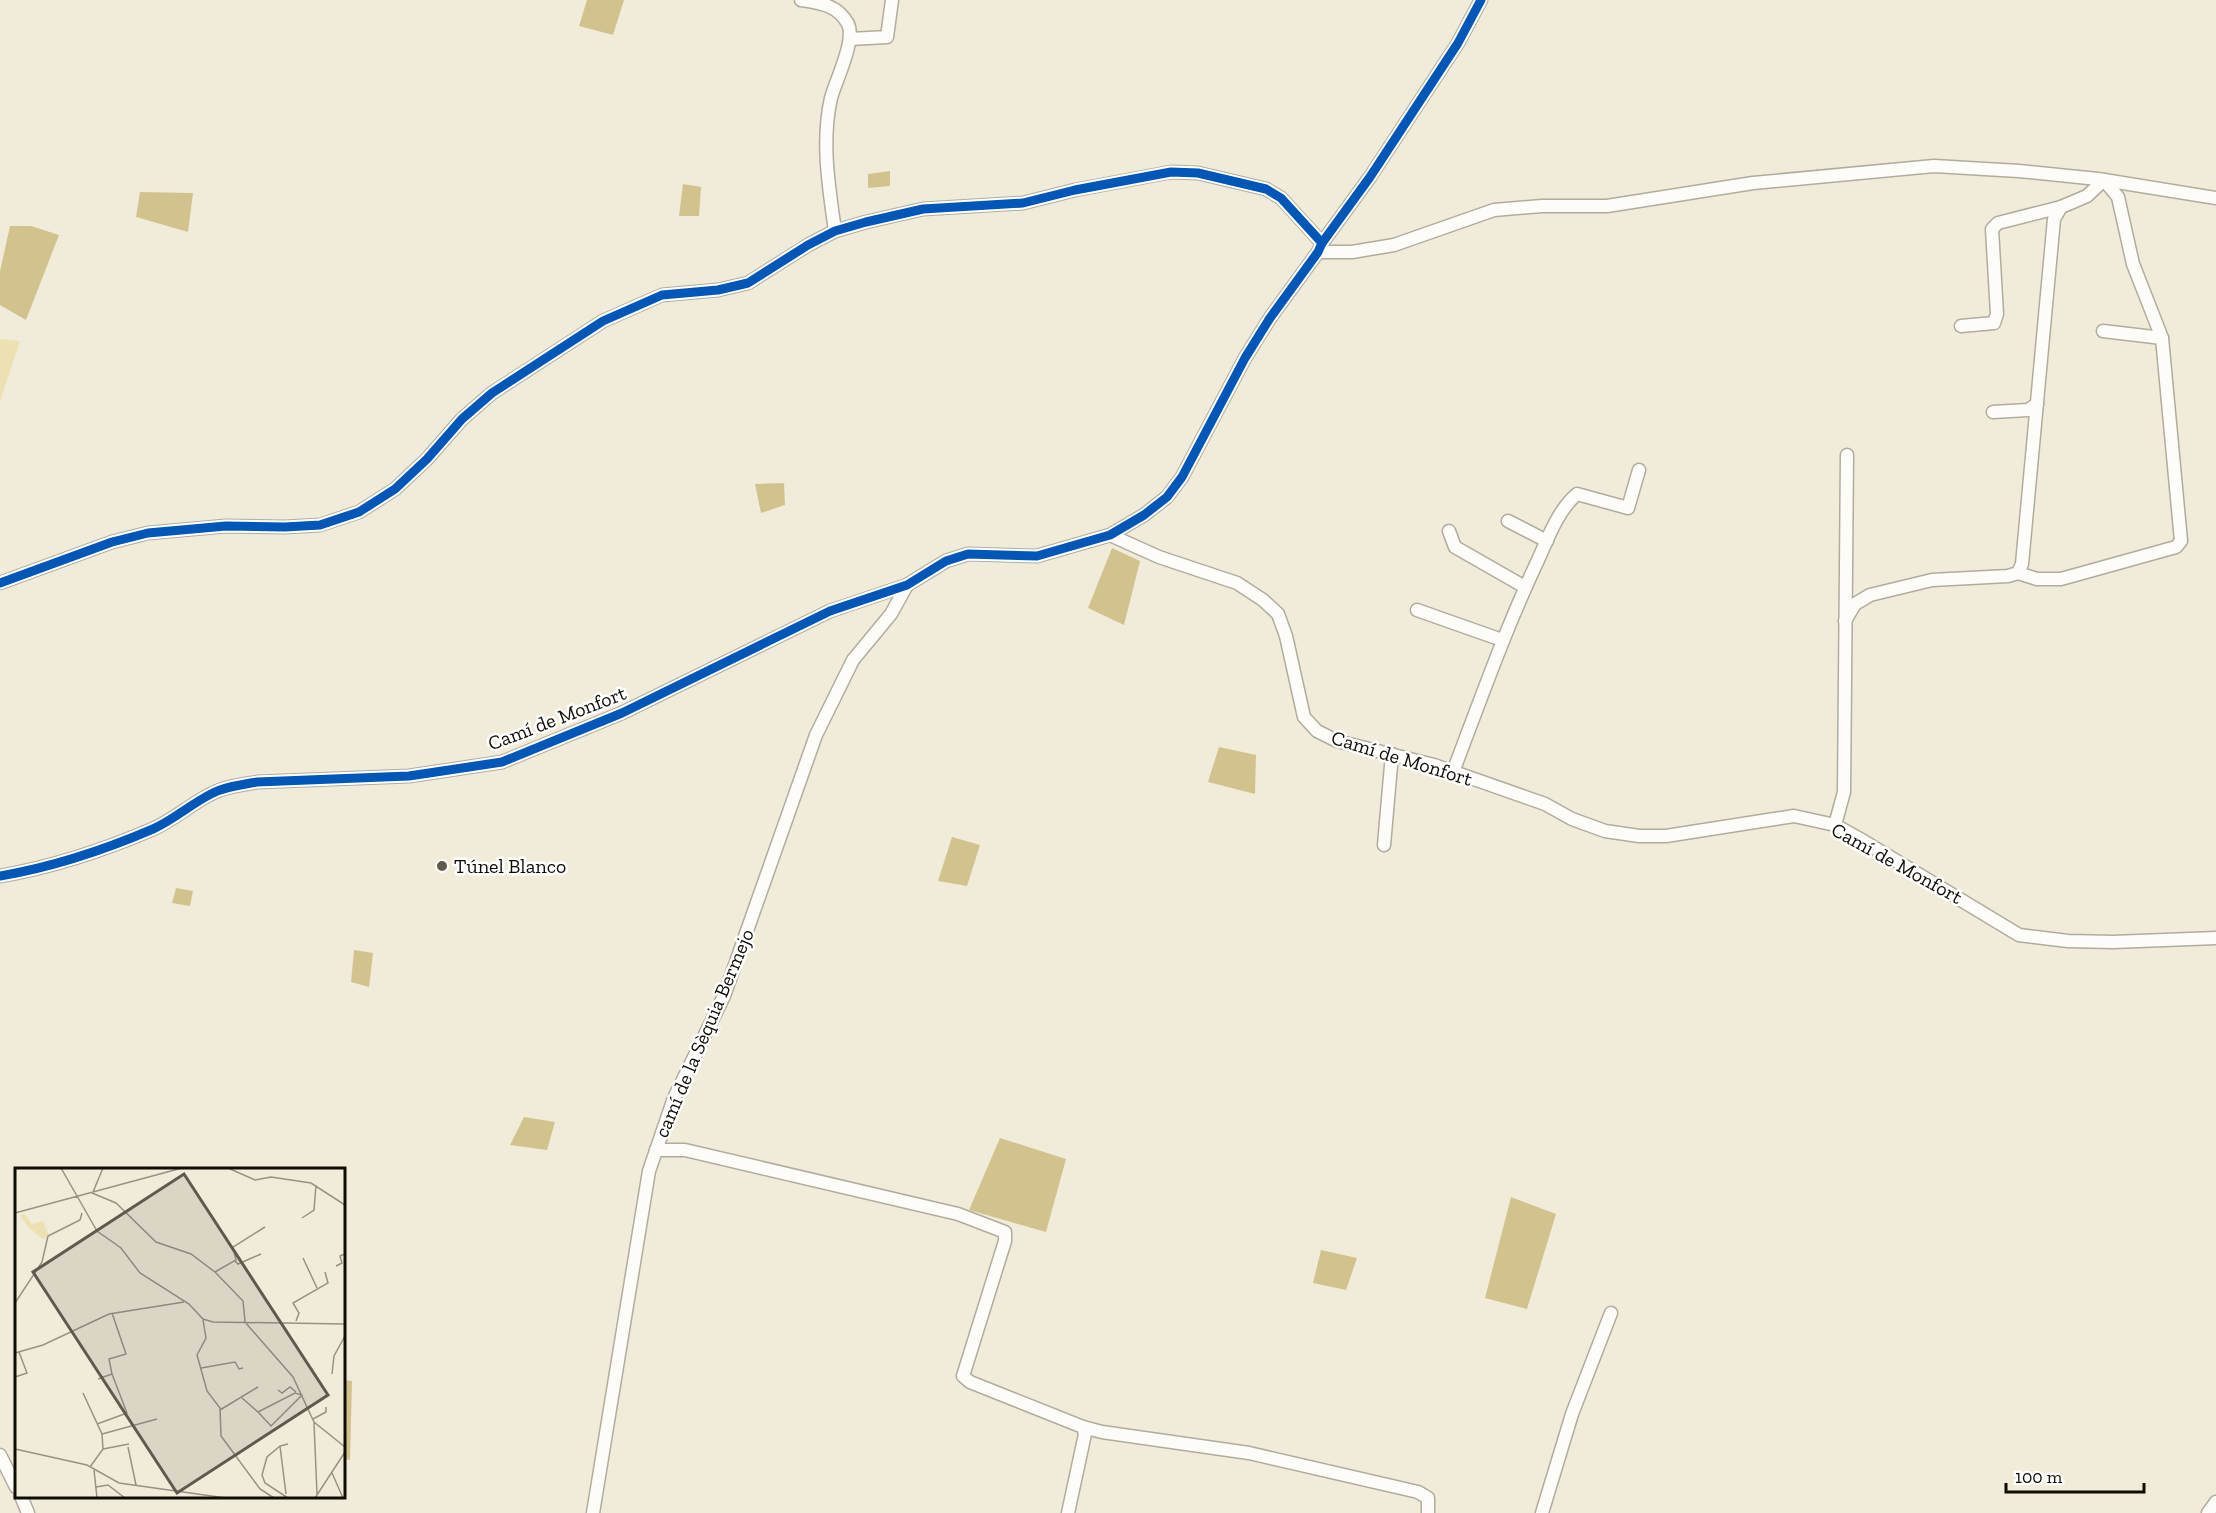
<svg xmlns="http://www.w3.org/2000/svg" width="2216" height="1513" font-family="'Zilla Slab',serif">
<rect width="100%" height="100%" fill="#f1ecda"/>
<polygon fill="#ede1b4" points="0,339 20,341 0,402"/>
<g fill="#d2c38e">
<polygon points="587,0 624,0 613,35 579,26"/>
<polygon points="890,171 890,186 868,188 868,174"/>
<polygon points="683,184 701,187 699,216 679,216"/>
<polygon points="140,192 193,193 188,232 136,217"/>
<polygon points="10,226 31,226 59,235 26,320 0,305 0,271"/>
<polygon points="784,483 785,505 761,513 755,484"/>
<polygon points="1112,548 1140,561 1124,625 1088,608"/>
<polygon points="1219,747 1256,755 1255,794 1208,782"/>
<polygon points="952,837 980,845 967,886 938,881"/>
<polygon points="176,888 193,891 190,906 172,903"/>
<polygon points="354,950 373,953 369,987 351,982"/>
<polygon points="524,1117 555,1122 547,1150 510,1145"/>
<polygon points="1000,1138 1066,1159 1046,1232 969,1210"/>
<polygon points="1511,1197 1556,1214 1527,1309 1485,1298"/>
<polygon points="1321,1250 1357,1258 1346,1290 1313,1283"/>
<polygon points="344,1380 352,1381 350,1460 344,1459"/>
</g>
<g fill="none" stroke-linecap="round" stroke-linejoin="round">
<g stroke="#b0ac9e" stroke-width="15">
<g id="minor">
<path d="M801 0C820 3 838 5 848 24 856 40 836 80 831 98 821 142 829 188 835 231"/>
<polyline points="850,39 887,37 892,0"/>
<polyline points="1318,252 1352,252 1394,245 1494,210 1542,206 1607,206 1753,183 1934,166 2019,171 2098,179 2216,198"/>
<polyline points="1961,326 1994,323 1997,314 1992,229 1998,223 2061,207"/>
<polyline points="2103,331 2162,338"/>
<polyline points="1993,412 2028,410 2037,404"/>
<polyline points="1508,521 1547,541"/>
<polyline points="1449,531 1455,547 1525,587"/>
<polyline points="1110,535 1159,557 1237,583 1263,600 1278,614 1286,636 1304,717 1317,731 1337,741 1434,765 1545,804 1572,819 1605,831 1639,836 1666,836 1794,816 1835,825 1860,839 2019,935 2068,941 2113,942 2216,938"/>
<polyline points="0,583 112,542 148,533 226,526 285,527 320,525 359,512 395,489 427,459 462,419 492,393 603,321 662,295 718,290 748,283 808,245 835,231 866,222 923,209 1023,203 1075,190 1171,172 1198,173 1266,189 1281,198 1322,243"/>
<polyline points="1417,610 1502,640"/>
<polyline points="1845,621 1855,604 1870,595 1932,580 2008,576 2018,573 2022,564 2054,219 2061,207 2087,196 2104,180 2118,197 2133,264 2162,338 2181,541 2176,547 2061,579 2037,579 2018,573"/>
<path d="M1453 772C1480 701 1505 630 1538 560 1548 538 1558 510 1577 494L1628 508 1639 470"/>
<polyline points="1835,825 1844,792 1847,455"/>
<polyline points="1384,845 1392,754"/>
<path d="M0 876C53 867 104 850 153 829 175 819 192 803 213 793 226 786 242 785 257 782L409 776 502 762 622 713 830 611 907 585 946 561 968 554 1037 556 1110 535 1144 515 1167 497 1182 477 1245 358 1270 318 1318 252 1322 243 1370 177 1458 43 1481 0"/>
<polyline points="656,1150 685,1150 958,1214 1005,1232 1005,1241 963,1376 970,1382 1083,1427 1085,1434 1068,1513"/>
<polyline points="1083,1427 1102,1432 1249,1453 1418,1492 1428,1498 1428,1513"/>
<polyline points="0,1455 16,1487"/>
<polyline points="21,1496 28,1513"/>
<polyline points="593,1513 649,1171 674,1098 724,996 816,735 853,660 891,614 907,585"/>
<polyline points="1542,1513 1572,1414 1611,1313"/>
<polyline points="2208,1513 2216,1502"/>
</g>
</g>
<use href="#minor" stroke="#fdfcf9" stroke-width="12"/>
<g stroke="#fff" stroke-width="13">
<g id="cycleway">
<polyline points="0,583 112,542 148,533 226,526 285,527 320,525 359,512 395,489 427,459 462,419 492,393 603,321 662,295 718,290 748,283 808,245 835,231 866,222 923,209 1023,203 1075,190 1171,172 1198,173 1266,189 1281,198 1322,243"/>
<path d="M0 876C53 867 104 850 153 829 175 819 192 803 213 793 226 786 242 785 257 782L409 776 502 762 622 713 830 611 907 585 946 561 968 554 1037 556 1110 535 1144 515 1167 497 1182 477 1245 358 1270 318 1318 252 1322 243 1370 177 1458 43 1481 0"/>
</g>
</g>
<use href="#cycleway" stroke="#0057b8" stroke-width="9"/>
</g>
<circle fill="#5e5a4e" stroke="#fff" stroke-width="2" cx="442" cy="866" r="6"/>
<g text-anchor="middle" stroke-width="5" stroke-linejoin="round" paint-order="stroke">
<g font-size="20" fill="#0f0c03" stroke="#fff">
<text transform="translate(557 718) rotate(-21)" y="7">Camí de Monfort</text>
<text transform="translate(1402 758) rotate(17)" y="7">Camí de Monfort</text>
<text transform="translate(1897 863) rotate(29)" y="7">Camí de Monfort</text>
<text transform="translate(704 1033) rotate(-67)" y="7">camí de la Sèquia Bermejo</text>
</g>
<g font-size="20" fill="#0f0c03" stroke="#fff" text-anchor="start">
<text x="454" y="873">Túnel Blanco</text>
</g>
</g>
<g transform="translate(15 1168)">
<rect width="330" height="330" fill="#f1ecda"/>
<path d="M10 46 17 56 28 53 34 68 28 71 13 59 5 47Z" fill="#ede1b4"/>
<path fill="none" stroke="#979284" stroke-width="1.5" d="M46 0 82 63 106 80 125 105 174 136 188 151 198 154 330 156M213 0 240 12 256 9 296 15 330 37M78 24 88 0M77 25 101 35 141 74 176 86 200 104 228 133 230 153M0 45 167 0M287 50 299 42 301 17M288 90 302 120M220 93 223 96 246 86M321 98 327 95 325 88 330 86M200 104 221 92 218 79 250 59M0 135 27 94 33 68 65 52 67 45M188 152 191 170 182 187 192 223 205 240 206 268 245 321 259 330M229 153 278 209 299 254 330 279M281 153 284 145 278 135 313 115 310 104M0 185 28 177 94 146 169 134M186 200 220 194 224 201 228 200M317 206 319 188 330 168M0 209 12 205 4 184M83 211 97 206 94 191 111 186 97 145M263 222 267 225 275 219 281 224M68 225 87 266 88 281 75 299M227 230 243 244 280 225 287 227 256 258 243 244M205 242 243 219M298 251 311 244V239M299 255 302 326M82 256 112 245 97 206M87 266 142 251M265 278 252 289 247 307 250 315 273 330M113 279 121 317M0 281 72 297 104 315 211 330M88 281 114 276M79 302 82 330M317 305 328 330M81 319 93 317 110 330M271 326 265 278 273 276M300 330 330 284"/>
<path fill="#5e5a4e" fill-opacity="0.15" stroke="#5e5a4e" stroke-width="3" d="M169 6 313 227 162 325 18 104Z"/>
<rect width="330" height="330" fill="none" stroke="#0f0c03" stroke-width="3"/>
</g>
<path d="M2006 1483v9h138v-9" fill="none" stroke="#0f0c03" stroke-width="3"/>
<text x="2015" y="1483" font-size="18" fill="#0f0c03" stroke="#ffffff" stroke-width="4.5" paint-order="stroke">100 m</text>
</svg>
